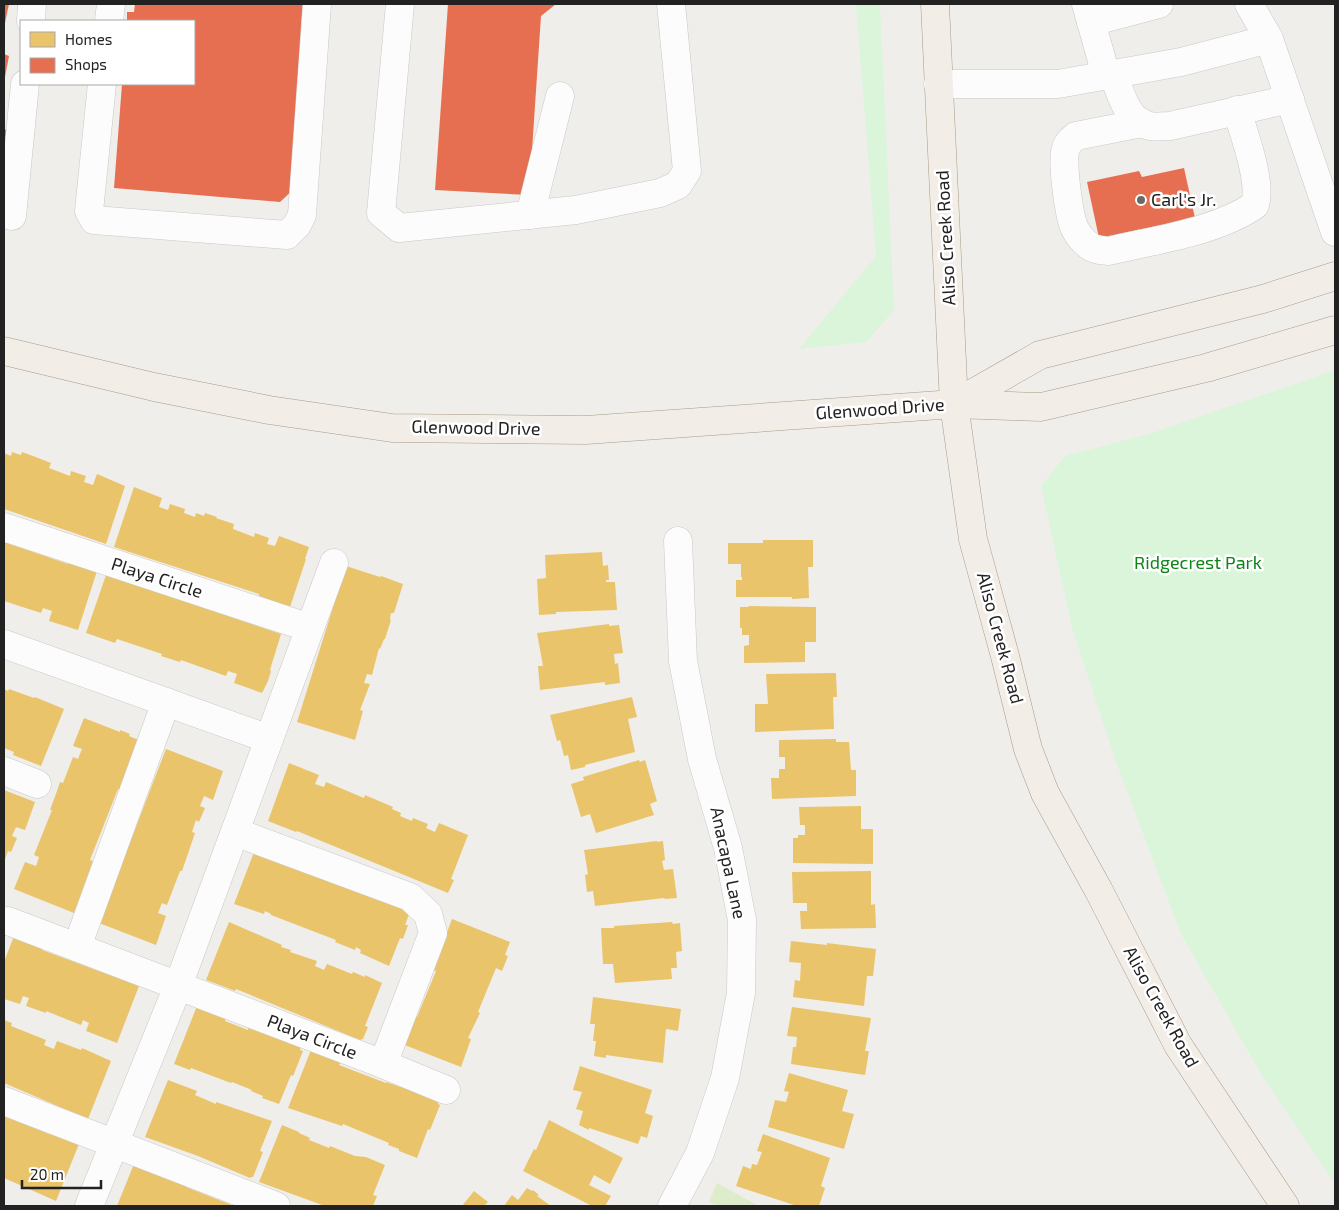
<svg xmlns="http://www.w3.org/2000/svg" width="1339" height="1210" font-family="'Exo 2',sans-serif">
<rect width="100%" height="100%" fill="#f0eeeb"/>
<polygon fill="#ddeccb" points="717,1183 759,1206 717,1206 709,1202"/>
<g fill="#daf5da">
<polygon points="856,4 880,4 894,310 866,342 799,349 876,256"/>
<polygon points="1335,370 1335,1184 1261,1074 1181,934 1116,762 1072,628 1041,486 1065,456 1152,433"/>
</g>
<g fill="#e9c46a">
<polygon points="12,452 21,455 22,452 33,456 51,463 49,468 70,476 71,471 86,476 84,482 93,485 97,474 125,486 106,544 4,509 4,453 11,456"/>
<polygon points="134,487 162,498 159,507 168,510 170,504 185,509 184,513 195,517 196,513 204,516 205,513 217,517 216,518 234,524 233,529 254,537 255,533 269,538 267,544 275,546 279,536 309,547 305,559 306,559 290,607 259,596 259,594 114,547"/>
<polygon points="763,540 813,540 813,567 808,567 809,598 792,599 792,597 736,597 736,580 742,580 742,577 741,577 741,564 728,564 728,543 763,543"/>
<polygon points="4,542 68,564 69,562 97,571 78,630 49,621 52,611 43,608 41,613 4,601"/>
<polygon points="602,552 603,566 608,565 609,580 606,580 606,582 615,582 617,610 556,612 556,614 539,615 537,579 546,578 545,555"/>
<polygon points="346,566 380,577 381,576 403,584 394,613 391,613 390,619 391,620 385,639 384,639 380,649 379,648 372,675 367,674 364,683 370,684 360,710 363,711 355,740 297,722"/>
<polygon points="106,575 281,634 270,670 271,671 268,681 262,693 234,683 237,674 228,671 226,676 181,660 180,662 161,656 162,654 117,639 115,643 86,633"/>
<polygon points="748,606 816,607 816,642 805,642 805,662 744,663 744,646 749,645 749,635 742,635 742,628 740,628 740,607 749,607"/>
<polygon points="609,624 609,626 619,625 623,653 614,654 615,664 618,663 620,683 605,685 605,682 540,690 538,666 543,666 537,633"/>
<polygon points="836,673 837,697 833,697 834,729 755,732 755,704 768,704 766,674"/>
<polygon points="4,689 8,691 9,689 34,698 35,697 64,709 41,766 13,755 14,752 4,748"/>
<polygon points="632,697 637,717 628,719 635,752 585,765 585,767 571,770 568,755 564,756 560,740 557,741 550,715"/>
<polygon points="84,718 120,732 120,730 130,734 129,736 141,741 120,790 118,789 90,860 93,861 74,913 14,889 25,862 36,866 39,857 34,855 52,810 50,810 57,791 60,782 63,783 73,757 78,759 82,749 73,746"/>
<polygon points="836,739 836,742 849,742 851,770 856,770 856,796 772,799 771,778 779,778 779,769 785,769 785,757 779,757 779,740"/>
<polygon points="166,749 223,771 213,800 204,796 200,806 205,808 199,822 196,820 192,832 195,833 182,871 180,871 167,905 162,903 158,913 166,916 156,945 99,923"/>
<polygon points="639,760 640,762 645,760 657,801 650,804 654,815 596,833 590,814 581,817 571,784 584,780 583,777"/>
<polygon points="289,763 319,775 315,784 324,787 326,782 364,798 365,795 393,807 392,809 401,813 400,816 412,821 413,818 428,824 426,828 435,832 439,823 468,835 451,879 454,880 448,893 297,831 296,832 268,821"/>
<polygon points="4,790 35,802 25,830 16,827 12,836 17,838 11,852 8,851 4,862"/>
<polygon points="861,806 861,829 873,829 873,864 793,863 793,838 798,838 798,835 805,835 805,825 800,825 799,807"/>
<polygon points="657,841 657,842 663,841 665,860 662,861 664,870 673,869 677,898 665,899 664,898 595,906 593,891 587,892 585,875 588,874 584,850"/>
<polygon points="256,847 411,909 405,925 408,925 403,939 400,938 389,966 360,953 361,950 356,947 355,950 335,942 336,940 271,915 271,914 265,911 264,914 234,904"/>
<polygon points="871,871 871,905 875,904 876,928 801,929 800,911 807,911 807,903 793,903 792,872"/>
<polygon points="452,919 510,942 505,955 508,956 502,971 496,968 478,1012 480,1013 468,1038 471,1039 461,1067 402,1044 413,1016 417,1017 436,971 433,970"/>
<polygon points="229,922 282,945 281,947 291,950 290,952 317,961 315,966 324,970 327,964 352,974 353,972 365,977 365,975 382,983 365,1026 368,1027 363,1039 360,1040 236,989 235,991 206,980"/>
<polygon points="672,922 673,924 680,923 682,951 676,952 677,968 671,968 672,979 615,983 613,964 603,964 601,928 614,928 614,926"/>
<polygon points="14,936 43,948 42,950 139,986 117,1043 86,1031 89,1023 83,1020 81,1025 46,1011 46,1013 26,1006 29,998 23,996 20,1004 4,999 4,962"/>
<polygon points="791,941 827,945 827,943 876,949 873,976 867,976 864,1006 793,997 795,980 800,981 801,963 789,962"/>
<polygon points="593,997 681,1009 678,1031 666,1029 663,1063 606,1055 606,1058 594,1056 596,1041 593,1041 595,1024 590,1024"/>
<polygon points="197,1006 226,1017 225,1021 248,1030 248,1028 301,1047 300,1050 303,1051 293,1076 291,1075 279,1104 262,1098 263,1096 251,1091 252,1090 232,1082 231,1083 191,1068 190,1070 174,1064"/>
<polygon points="792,1007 871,1018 865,1051 869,1051 865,1075 791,1064 793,1047 796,1047 797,1037 787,1036"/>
<polygon points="4,1020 12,1023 11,1026 46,1040 44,1045 54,1049 57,1041 81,1050 82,1048 111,1061 88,1119 4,1083"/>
<polygon points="311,1050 341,1062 339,1065 386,1083 386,1082 409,1090 410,1089 439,1100 438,1104 440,1105 430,1130 428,1129 417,1158 399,1151 399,1149 388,1145 389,1143 343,1124 342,1126 288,1108"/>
<polygon points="580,1066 652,1090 645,1113 653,1116 647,1138 641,1136 638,1144 589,1128 589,1130 579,1125 583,1111 576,1109 582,1092 573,1090"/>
<polygon points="789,1073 848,1090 842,1111 854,1114 844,1149 768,1127 775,1100 786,1102 789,1092 784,1091"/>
<polygon points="168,1080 197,1091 195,1095 216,1104 216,1102 272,1121 260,1151 263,1152 253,1177 251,1177 250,1178 198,1156 145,1137"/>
<polygon points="4,1116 49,1134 49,1132 79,1144 56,1201 4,1178"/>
<polygon points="549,1120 623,1158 610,1184 594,1175 589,1185 611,1196 605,1206 592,1206 523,1171 534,1149 536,1150"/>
<polygon points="282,1125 299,1132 299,1133 310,1138 309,1140 329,1148 330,1146 355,1156 366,1157 385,1165 373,1195 377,1196 373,1206 325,1206 259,1182"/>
<polygon points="763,1134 830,1158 821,1186 825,1188 819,1206 797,1206 736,1186 743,1166 751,1169 752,1164 757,1165 762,1152 757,1151"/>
<polygon points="134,1164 186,1186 186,1187 234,1206 117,1206"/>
<polygon points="527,1188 532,1191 533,1190 539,1195 537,1196 551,1206 504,1206 512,1195 518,1200"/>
<polygon points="474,1191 488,1202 484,1206 462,1206"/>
</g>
<g fill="#e76f51">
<polygon points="4,4 9,4 5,23 4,23"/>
<polygon points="135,4 303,4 301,26 308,27 296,187 280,202 114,188 122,84 194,84 194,21 127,21 127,12 134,12"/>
<polygon points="448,4 556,4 541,16 529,195 435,190"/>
<polygon points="4,54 9,56 5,77 4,77"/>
<polygon points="4,129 7,130 5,141 4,141"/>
<polygon points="1184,168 1195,218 1099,238 1087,182 1139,171 1142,177"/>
</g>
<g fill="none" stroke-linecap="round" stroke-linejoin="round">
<g stroke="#c9c8c7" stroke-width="29">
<g id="minor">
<polyline points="400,4 381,213 399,228 576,210 660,193 678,185 687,171 671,4"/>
<polyline points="1086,4 1106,75"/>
<polyline points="1249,4 1269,39"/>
<polyline points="31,21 32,4"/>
<polyline points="109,21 111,4"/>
<polyline points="1091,22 1159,4"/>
<path d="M1113 74C1121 93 1126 121 1150 126 1156 127 1163 126 1170 126L1290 99"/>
<polyline points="102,84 89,211 94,220 287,235 297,225 302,215 317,4"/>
<polyline points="938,84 1058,84 1181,62 1269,39 1335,232"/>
<path d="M1142 123 1076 136C1071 140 1068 142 1066 148 1061 160 1069 217 1075 229 1078 235 1082 240 1087 244 1093 250 1101 250 1109 251 1154 240 1216 232 1255 205 1262 181 1244 135 1237 110"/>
<polyline points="530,215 560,96"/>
<polyline points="12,216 25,84"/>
<polyline points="4,527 310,628"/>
<polyline points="4,644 269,739"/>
<polyline points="4,771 37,784"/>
<polyline points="235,832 410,897 428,914 433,933 383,1064"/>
<polyline points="8,921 383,1064 446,1090"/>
<polyline points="77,947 166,702"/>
<polyline points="4,1101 276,1206"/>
<polyline points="89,1206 178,986 334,563"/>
<polyline points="672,1206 700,1153 725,1078 741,993 742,920 728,848 702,759 683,661 678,541"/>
</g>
</g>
<g stroke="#a79c86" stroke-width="29">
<g id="major">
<polyline points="935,4 954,404 973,539 1005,656 1028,749 1045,793 1099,891 1178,1045 1285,1206"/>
<polyline points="4,351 154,387 269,410 392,428 586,430 954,404 1041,407 1206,368 1335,330"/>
<polyline points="954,404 1040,355 1263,299 1335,276"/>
</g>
</g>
<use href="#minor" stroke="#fdfcfc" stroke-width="28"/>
<use href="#major" stroke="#f3ede7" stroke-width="28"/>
</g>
<circle fill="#6a6968" stroke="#fff" stroke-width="2" cx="1141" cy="200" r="5"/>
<g text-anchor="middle" stroke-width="5" stroke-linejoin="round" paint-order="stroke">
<g font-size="18" fill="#222" stroke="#fff" text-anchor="start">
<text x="1151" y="206">Carl's Jr.</text>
</g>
<g font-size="18" fill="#222" stroke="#fff">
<text transform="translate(946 238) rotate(-93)" y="6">Aliso Creek Road</text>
<text transform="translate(880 409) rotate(-4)" y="6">Glenwood Drive</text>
<text transform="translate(476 428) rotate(1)" y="6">Glenwood Drive</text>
<text transform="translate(157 578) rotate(18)" y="6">Playa Circle</text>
<text transform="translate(1000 638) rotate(75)" y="6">Aliso Creek Road</text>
<text transform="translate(728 863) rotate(78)" y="6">Anacapa Lane</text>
<text transform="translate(1161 1007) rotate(61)" y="6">Aliso Creek Road</text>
<text transform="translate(312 1037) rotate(21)" y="6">Playa Circle</text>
</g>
<g font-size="18" fill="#0c8416" stroke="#fff">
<text x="1198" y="569">Ridgecrest Park</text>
</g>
</g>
<rect width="1339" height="1210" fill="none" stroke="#222222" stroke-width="10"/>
<rect x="20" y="20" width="175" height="65" fill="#ffffff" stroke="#a7a7a7"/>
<rect x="30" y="32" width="25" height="15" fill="#e9c46a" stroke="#a7a7a7"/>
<text x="65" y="45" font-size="15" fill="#222222">Homes</text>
<rect x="30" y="58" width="25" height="15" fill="#e76f51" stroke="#a7a7a7"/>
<text x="65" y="70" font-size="15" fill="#222222">Shops</text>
<path d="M22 1180v8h79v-8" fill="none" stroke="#222222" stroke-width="2.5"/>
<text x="30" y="1180" font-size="15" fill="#222222" stroke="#ffffff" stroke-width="4" paint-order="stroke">20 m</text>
</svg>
